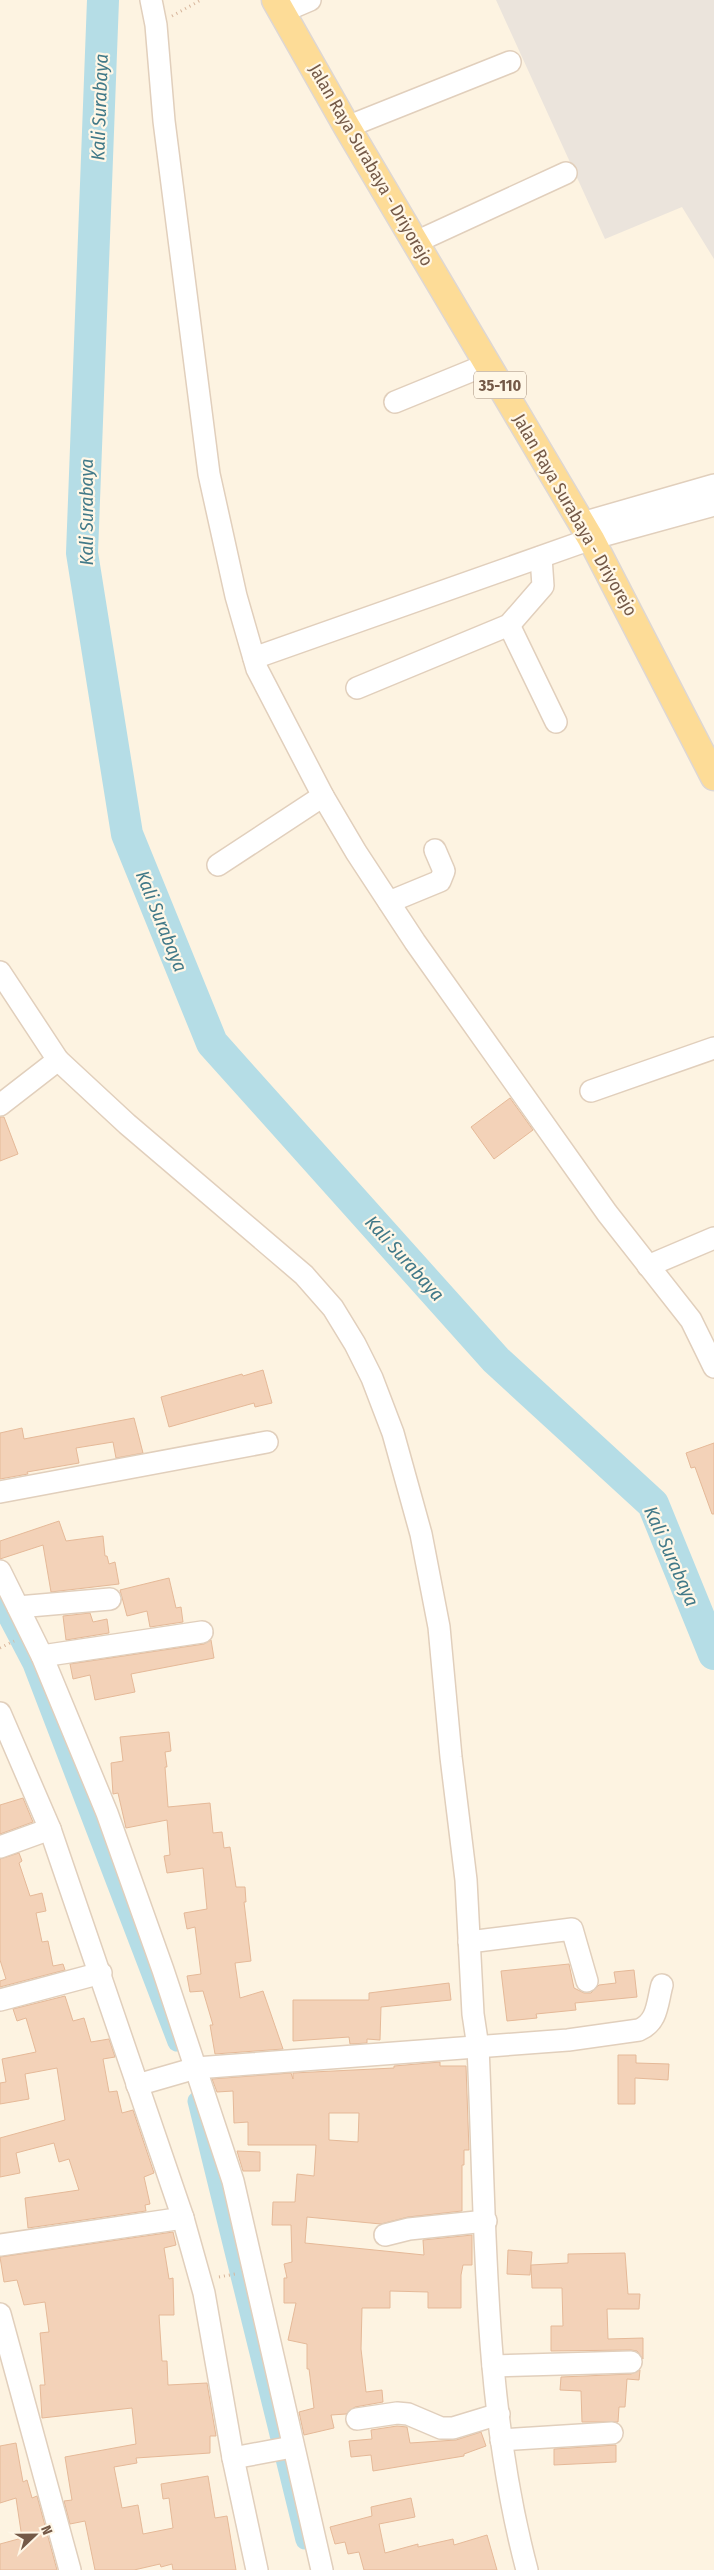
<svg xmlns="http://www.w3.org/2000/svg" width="714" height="2570" font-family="'Fira Sans Condensed',sans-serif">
<rect width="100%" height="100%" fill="#fdf3e1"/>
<polygon fill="#ebe4dc" points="496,0 714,0 714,259 682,207 605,239"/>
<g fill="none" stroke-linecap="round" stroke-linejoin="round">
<g stroke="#b5dde6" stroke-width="19">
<polyline points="0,1603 32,1664 177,2042"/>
<polyline points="197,2101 305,2540"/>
</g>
<polyline stroke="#b5dde6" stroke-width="32" points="103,0 82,553 127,834 212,1043 496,1360 653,1504 714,1654"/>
</g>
<g fill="#f3d2b8" stroke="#e5b998" fill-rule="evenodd">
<polygon points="510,1098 533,1130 494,1159 471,1127"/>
<polygon points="0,1117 4,1117 18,1154 0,1161"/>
<polygon points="263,1370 272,1403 255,1407 254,1403 169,1427 161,1397 242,1374 243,1376"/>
<polygon points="134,1418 143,1453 116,1458 113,1442 76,1448 79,1463 27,1472 28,1474 0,1479 0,1433 22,1428 24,1439"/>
<polygon points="714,1443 714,1514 712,1514 695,1467 691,1468 686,1453"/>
<polygon points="59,1521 66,1541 103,1536 105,1556 107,1556 109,1564 115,1562 119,1584 51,1592 43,1545 0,1559 0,1541"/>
<polygon points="169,1578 176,1608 181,1607 183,1622 150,1627 147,1611 127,1616 120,1590"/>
<polygon points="90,1613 93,1622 107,1619 109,1633 66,1640 63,1616"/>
<polygon points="211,1640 214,1658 131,1674 135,1692 95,1700 90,1675 73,1679 70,1664 204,1644"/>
<polygon points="169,1732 171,1751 165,1752 167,1767 165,1767 168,1807 210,1803 213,1833 222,1832 224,1848 230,1847 236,1887 245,1887 246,1902 244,1902 251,1961 235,1963 240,1998 263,1991 283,2049 215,2054 210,2025 213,2025 203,1991 190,1992 187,1976 201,1974 195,1927 187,1929 184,1913 207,1909 203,1868 167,1873 164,1856 170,1855 167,1820 126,1828 118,1793 113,1794 111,1763 123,1761 120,1737"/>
<polygon points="23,1798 33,1822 0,1834 0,1805"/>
<polygon points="19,1853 22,1861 19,1863 30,1896 42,1893 46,1911 36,1913 42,1942 48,1941 53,1966 63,1964 65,1970 0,1987 0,1981 6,1979 0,1960 0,1859"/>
<polygon points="569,1964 574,1988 584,1993 591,1993 599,1985 616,1983 614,1972 634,1970 637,1997 575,2003 576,2010 536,2014 537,2018 507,2021 501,1971"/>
<polygon points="449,1983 451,2000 381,2007 380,2040 367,2039 367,2043 350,2044 349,2037 293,2041 293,2000 369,2000 369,1993"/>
<polygon points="65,1996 73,2021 84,2018 91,2042 109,2039 115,2057 103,2059 109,2092 117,2091 122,2113 133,2110 154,2173 144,2177 150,2204 145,2205 146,2211 28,2228 25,2198 79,2190 69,2159 59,2162 54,2143 16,2153 20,2173 0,2177 0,2138 65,2120 57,2068 25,2074 29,2099 0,2104 0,2083 6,2082 2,2059 36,2052 26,2018 17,2021 13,2009"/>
<polygon points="618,2055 636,2055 636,2063 669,2064 668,2080 635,2078 635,2104 618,2104"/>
<path d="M440 2062V2066H466L469 2150H464V2165H462V2211L408 2217 381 2224 307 2217 305 2243 424 2255 423 2240 472 2235V2265H463L461 2275V2308H428V2292L390 2291V2308H362L361 2349 366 2392 382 2390 383 2402 355 2407 346 2414 331 2415 334 2428 304 2435 299 2412 314 2408 309 2369H307V2344L288 2340 296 2303H284V2278H287L284 2264 292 2262 291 2225H272L273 2202H295L297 2174 314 2176 316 2145H248V2122L234 2123 233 2091 217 2092 212 2079 291 2073 293 2079V2073L394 2068V2066ZM329 2113H359L358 2142 329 2140Z"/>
<polygon points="237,2151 260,2152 260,2171 243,2171"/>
<polygon points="173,2232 176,2245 164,2248 169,2279 173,2278 174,2315 159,2315 162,2361 167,2361 168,2385 207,2383 216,2436 210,2436 210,2453 136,2458 137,2463 114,2467 122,2508 138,2505 143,2534 173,2528 169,2498 163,2499 161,2484 208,2476 215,2518 227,2516 236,2570 173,2570 172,2564 161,2567 160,2564 134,2570 95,2570 85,2521 70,2524 64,2501 72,2500 65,2457 136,2444 132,2408 42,2418 40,2385 45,2385 40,2333 49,2332 45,2302 24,2305 17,2280 4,2282 0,2257"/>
<polygon points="508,2250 532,2252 530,2275 507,2274"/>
<polygon points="625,2253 628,2294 640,2294 639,2309 607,2309 608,2339 643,2338 643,2359 637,2351 631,2350 551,2351 551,2326 563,2326 562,2288 532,2288 531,2265 568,2263 568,2254"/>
<polygon points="640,2370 639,2380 627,2379 625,2407 619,2407 618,2422 582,2422 581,2391 560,2390 561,2377 631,2374"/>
<polygon points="397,2426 407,2427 410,2443 456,2440 481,2432 486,2446 464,2454 464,2456 373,2471 371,2455 351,2457 349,2441 372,2439 371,2430"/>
<polygon points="16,2443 23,2482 27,2480 32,2498 37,2496 57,2570 0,2570 0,2544 22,2538 16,2498 0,2503 0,2446"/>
<polygon points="616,2445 616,2462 554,2465 554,2449"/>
<polygon points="411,2498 415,2517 379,2524 385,2553 418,2544 418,2547 453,2539 454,2545 487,2535 497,2570 364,2570 359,2552 348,2554 345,2542 335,2544 330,2527 372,2516 371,2507"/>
</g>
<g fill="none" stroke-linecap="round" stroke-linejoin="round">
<g stroke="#e1cfbc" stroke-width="24">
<g id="minor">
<polyline points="151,0 156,25 164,121 209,474 236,596 257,669 323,796 356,852 415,942 607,1213 691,1320 714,1367"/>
<polyline points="282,12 310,0"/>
<polyline points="347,127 510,62"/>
<polyline points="416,242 566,173"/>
<polyline points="395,402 488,364"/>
<polyline points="582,523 714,485"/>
<polyline points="509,625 556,722"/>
<polyline points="254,658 591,539 714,505"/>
<polyline points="357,688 509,625 543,586 541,557"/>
<polyline points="218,865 323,796"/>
<polyline points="389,902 440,881 444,871 435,850"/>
<path d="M0 972 58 1060 127 1124 304 1275 333 1308 355 1344 372 1378 393 1433 421 1534 439 1627 451 1757 466 1880 473 2014 478 2047C486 2221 482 2400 527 2570"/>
<polyline points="591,1091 714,1048"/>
<polyline points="0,1105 58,1060"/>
<polyline points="648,1266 714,1238"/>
<polyline points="0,1492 267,1442"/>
<polyline points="0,1571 42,1656 107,1813 163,1970 233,2181 322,2570"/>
<polyline points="18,1607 110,1599"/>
<polyline points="42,1656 202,1632"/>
<polyline points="0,1713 50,1829 183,2218 204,2293 233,2458 257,2570"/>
<polyline points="0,1847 50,1829"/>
<polyline points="469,1942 572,1929 587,1981"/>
<polyline points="0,2000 101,1973"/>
<path d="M137 2085 196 2068 568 2040 639 2030C658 2022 657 2003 662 1985"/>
<polyline points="385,2235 409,2229 486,2221"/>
<polyline points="0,2245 183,2218"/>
<polyline points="0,2314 70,2570"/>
<polyline points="493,2366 631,2362"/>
<polyline points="357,2419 397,2413 408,2414 441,2428 453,2428 499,2414"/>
<polyline points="501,2440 612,2433"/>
<polyline points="233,2458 292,2447"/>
</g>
</g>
<g stroke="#ded7d3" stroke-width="29">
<polyline id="major" points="275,0 347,127 591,539 714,777"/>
</g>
<g stroke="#d7b59b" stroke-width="3" stroke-dasharray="1 4" stroke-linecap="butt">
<polyline points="172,16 201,0"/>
<polyline points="0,1648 14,1641"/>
<polyline points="219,2277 235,2274"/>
</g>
<use href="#minor" stroke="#fff" stroke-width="21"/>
<use href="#major" stroke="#fddc97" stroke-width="26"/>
</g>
<g text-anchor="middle" stroke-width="4.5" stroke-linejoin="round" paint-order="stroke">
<rect fill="#fff7e7" stroke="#9e8877" stroke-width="1" x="474" y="371.5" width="52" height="27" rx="4"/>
<g font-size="16" font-weight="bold" fill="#745947">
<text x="500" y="391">35-110</text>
</g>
<g font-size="18" fill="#745947" stroke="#fff7e7">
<text transform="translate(371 165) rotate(60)" y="6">Jalan Raya Surabaya - Driyorejo</text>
<text transform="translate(575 515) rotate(60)" y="6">Jalan Raya Surabaya - Driyorejo</text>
</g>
<g font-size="19" font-style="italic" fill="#417988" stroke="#fff7e7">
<text transform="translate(99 107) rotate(-88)" y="7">Kali Surabaya</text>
<text transform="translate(86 512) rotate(-90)" y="7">Kali Surabaya</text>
<text transform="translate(162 921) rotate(68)" y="7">Kali Surabaya</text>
<text transform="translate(405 1258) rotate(48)" y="7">Kali Surabaya</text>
<text transform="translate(672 1556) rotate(66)" y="7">Kali Surabaya</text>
</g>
</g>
<g transform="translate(35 2535) rotate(68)" stroke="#fff7e7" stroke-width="4" paint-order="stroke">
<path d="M0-4L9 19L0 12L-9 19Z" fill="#745947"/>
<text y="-8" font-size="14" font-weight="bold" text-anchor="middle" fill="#745947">N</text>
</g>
</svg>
